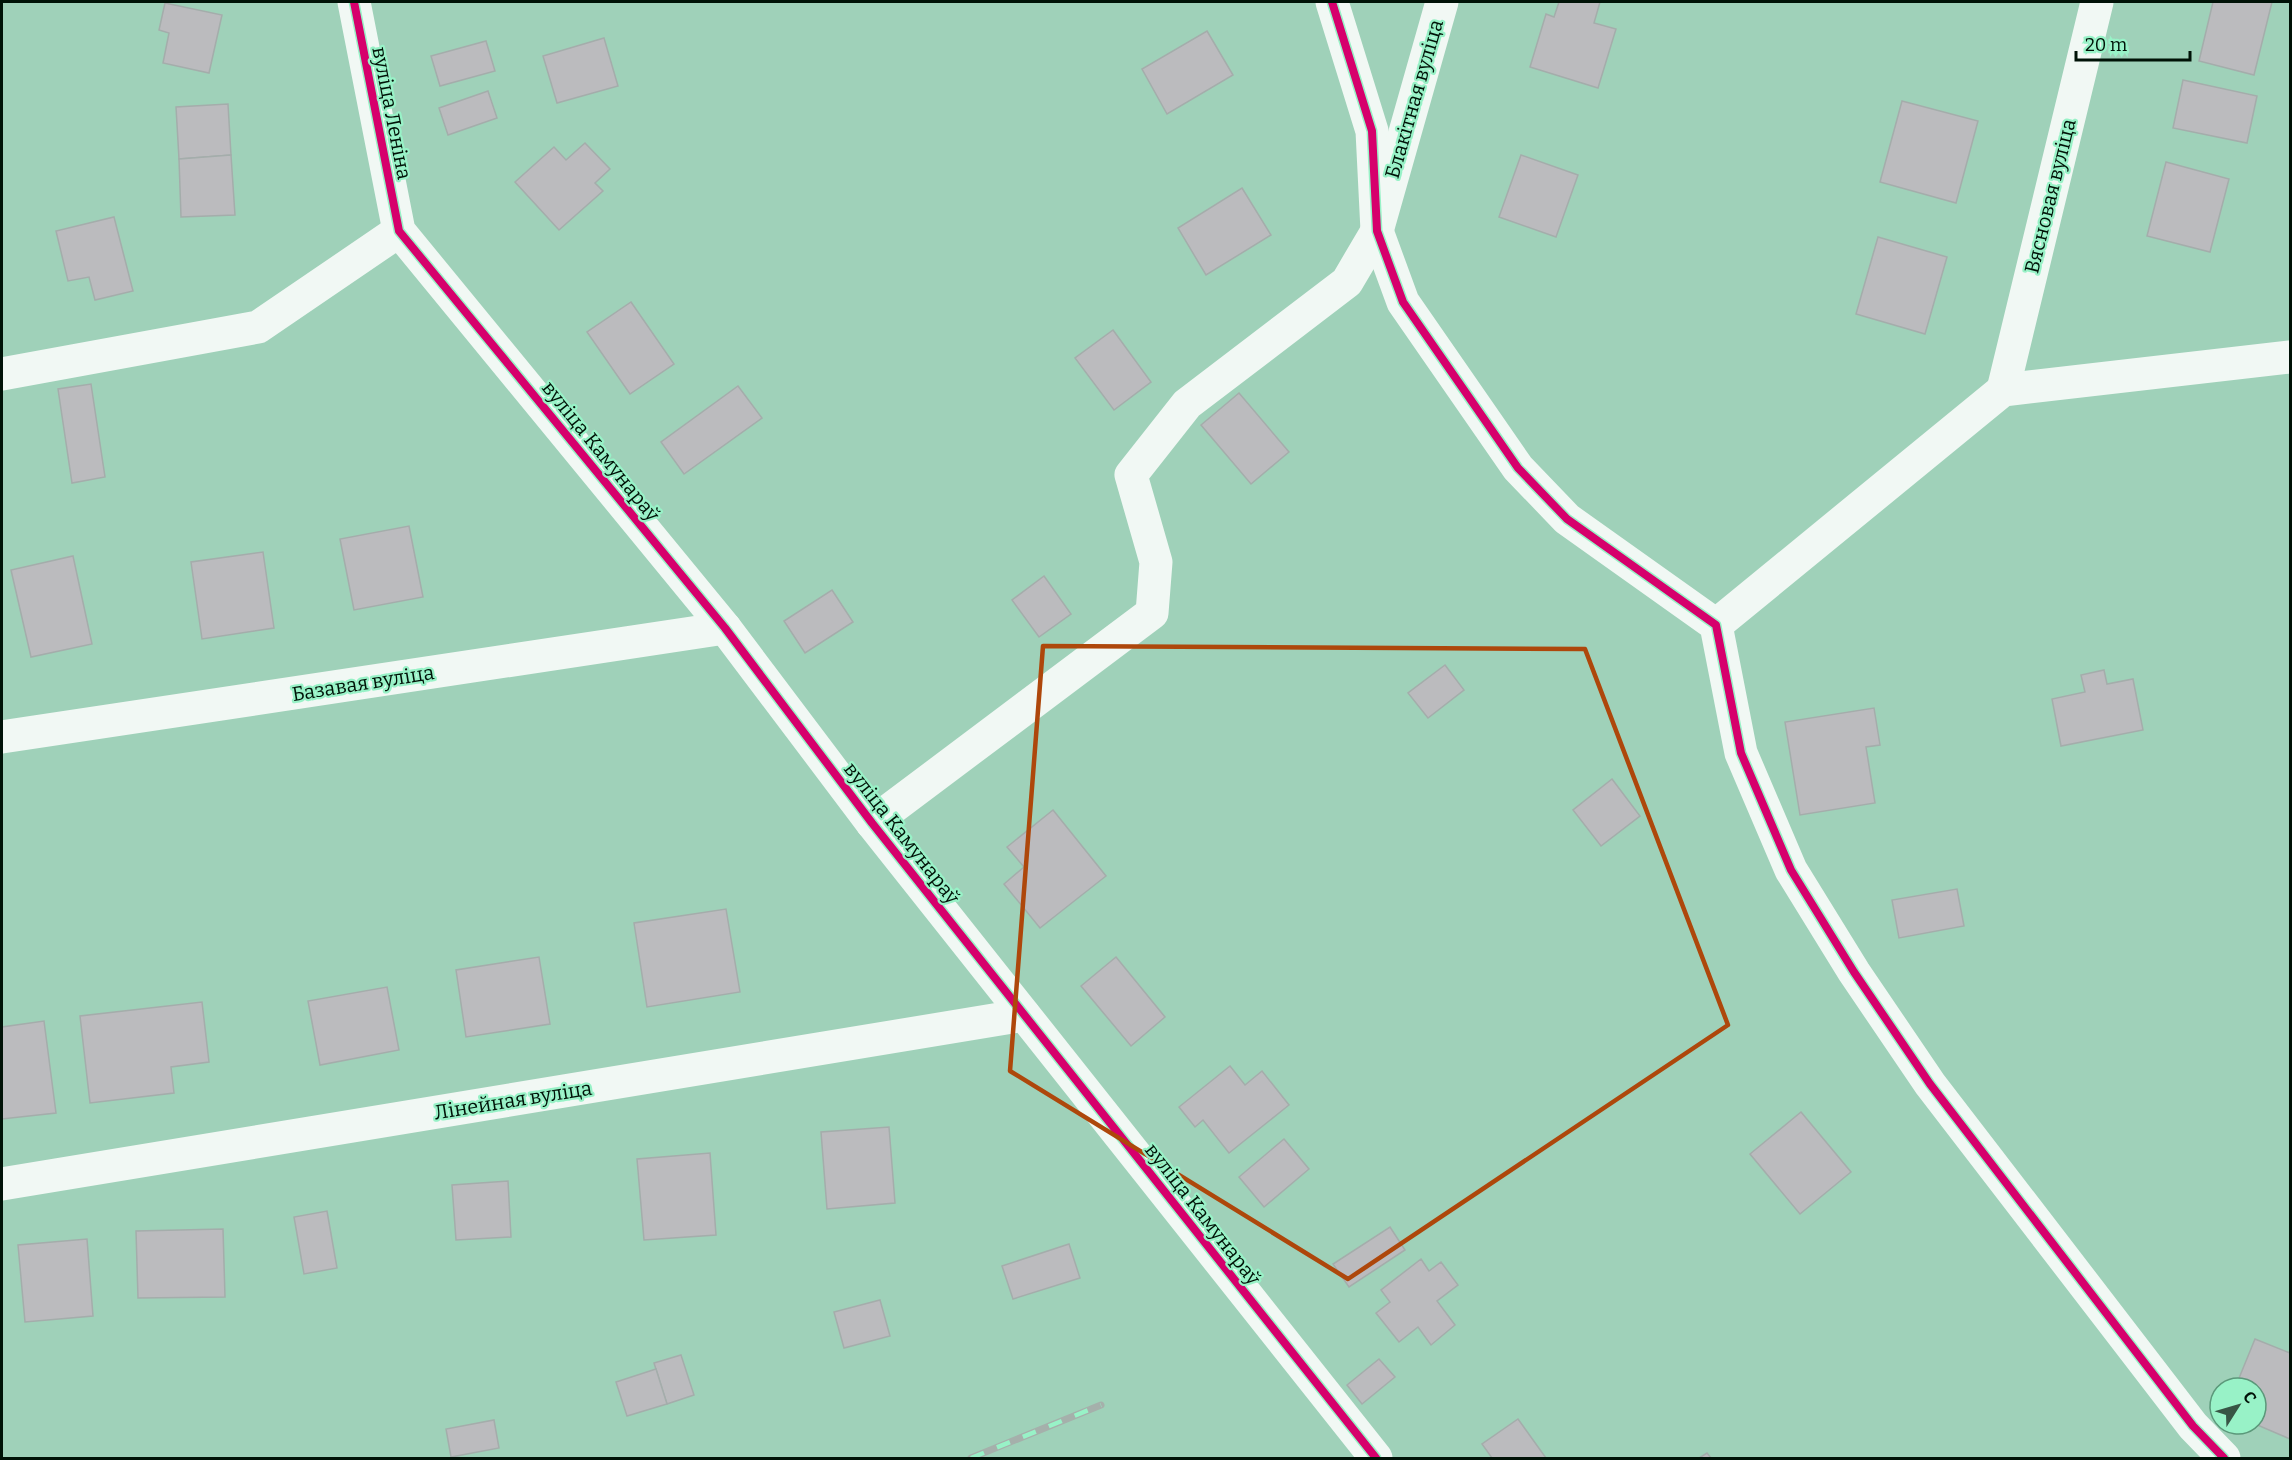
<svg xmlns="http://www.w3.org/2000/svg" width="2292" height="1460" font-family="Bitter,serif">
<rect width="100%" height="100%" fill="#9fd1b9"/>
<g fill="#bbbbbe" stroke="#a4adab" stroke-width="1.5">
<polygon points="1559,2 1600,2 1594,23 1616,29 1598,88 1530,67 1546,14 1554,17"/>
<polygon points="2213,2 2272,2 2254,75 2199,61"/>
<polygon points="165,3 222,15 209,73 163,63 169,33 159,30"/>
<polygon points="1207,31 1233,75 1167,114 1142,69"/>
<polygon points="604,38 618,86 557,103 543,56"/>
<polygon points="486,41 495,71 440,86 431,56"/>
<polygon points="2183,80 2257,96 2247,143 2173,128"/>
<polygon points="488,91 497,118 448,135 439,108"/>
<polygon points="1902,101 1978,121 1956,203 1880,182"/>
<polygon points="228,104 231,155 179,159 176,107"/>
<polygon points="585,143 610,169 595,183 603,191 559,230 515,182 554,147 566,160"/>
<polygon points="231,155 235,215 181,217 179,159"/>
<polygon points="1521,155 1578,175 1556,237 1499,217"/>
<polygon points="2166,162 2229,179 2210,252 2147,236"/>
<polygon points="1242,188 1271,235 1206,275 1178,228"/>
<polygon points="114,217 133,291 95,300 89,277 68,281 56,231"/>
<polygon points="1878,237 1947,257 1925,334 1856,314"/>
<polygon points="631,302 674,364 630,394 587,332"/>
<polygon points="1113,330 1151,382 1114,410 1075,358"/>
<polygon points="91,384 105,477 72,483 58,389"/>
<polygon points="738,386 762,418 684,474 661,442"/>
<polygon points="1239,393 1289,452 1251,484 1201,425"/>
<polygon points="409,526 423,597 354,610 340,539"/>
<polygon points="263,552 274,628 202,639 191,562"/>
<polygon points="73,556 92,644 31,657 11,570"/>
<polygon points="1044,576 1071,614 1039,637 1012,600"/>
<polygon points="832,590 853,622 805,653 784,621"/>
<polygon points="1445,665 1464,690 1428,718 1408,693"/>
<polygon points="2104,670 2107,684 2133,679 2143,730 2061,746 2052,699 2085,692 2081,675"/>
<polygon points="1874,708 1880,745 1866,747 1875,803 1800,815 1785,722"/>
<polygon points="1612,779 1640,816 1601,846 1573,810"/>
<polygon points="1053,810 1106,876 1040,928 1004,884 1024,867 1007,847"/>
<polygon points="1957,889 1964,926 1899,938 1892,900"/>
<polygon points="726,909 740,992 647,1007 634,923"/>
<polygon points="539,957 550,1024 466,1037 456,970"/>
<polygon points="1116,957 1165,1017 1131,1046 1081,986"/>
<polygon points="387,987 399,1050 320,1065 308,1001"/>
<polygon points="202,1002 209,1062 171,1067 174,1093 90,1103 80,1016"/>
<polygon points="44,1021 56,1113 2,1119 2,1027"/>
<polygon points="1230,1066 1245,1085 1262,1071 1289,1105 1229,1153 1203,1120 1195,1127 1179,1107"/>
<polygon points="1801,1112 1851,1172 1800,1214 1750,1154"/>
<polygon points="889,1127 895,1203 827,1209 821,1132"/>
<polygon points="1284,1139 1309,1169 1264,1207 1239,1177"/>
<polygon points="710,1153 716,1235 644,1240 637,1159"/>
<polygon points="508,1181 511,1237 456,1240 452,1185"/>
<polygon points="327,1211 337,1268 304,1274 294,1217"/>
<polygon points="1390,1227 1405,1250 1349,1287 1333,1264"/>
<polygon points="223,1229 225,1297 138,1298 136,1231"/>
<polygon points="87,1239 93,1316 25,1322 18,1245"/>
<polygon points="1069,1244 1080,1278 1013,1299 1002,1266"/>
<polygon points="1421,1259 1429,1271 1441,1262 1458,1285 1437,1301 1455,1325 1431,1345 1418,1327 1399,1342 1376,1313 1390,1302 1381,1290"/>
<polygon points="880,1300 890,1336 844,1348 834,1312"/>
<polygon points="2255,1339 2290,1353 2290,1439 2255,1424 2256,1388 2235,1388"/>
<polygon points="681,1355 694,1395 667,1404 654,1363"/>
<polygon points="1379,1359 1395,1377 1362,1404 1347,1385"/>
<polygon points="656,1369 667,1404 627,1416 616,1382"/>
<polygon points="1518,1419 1546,1458 1492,1458 1482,1444"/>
<polygon points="494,1420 499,1448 451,1457 446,1429"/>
<polygon points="1707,1453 1711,1458 1699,1458"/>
</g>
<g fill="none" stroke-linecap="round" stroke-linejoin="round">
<g stroke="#f1f8f4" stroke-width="33">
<polyline points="354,2 399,231 725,628 872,823 1376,1458"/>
<polyline points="1332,2 1372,131 1377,231 1403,302 1518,468 1567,519 1716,625 1741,753 1791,870 1854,972 1930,1084 2193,1426 2224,1458"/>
<polyline points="2,374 258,327 399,231"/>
<polyline points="2003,390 2097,2"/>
<polyline points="1716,625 2003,390 2290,357"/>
<polyline points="2,737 725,628"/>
<polyline points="872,823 1152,613 1156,562 1131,475 1187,404 1347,282 1377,231 1442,2"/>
<polyline points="2,1184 1024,1015"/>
</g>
<g stroke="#a5b0ab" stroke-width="7">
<polyline id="rail" points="971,1458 1101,1405"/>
</g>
<use href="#rail" stroke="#98f2c7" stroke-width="4.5" stroke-dasharray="14" stroke-linecap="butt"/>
<g stroke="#98f2c7" stroke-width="11">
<g id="cycleway">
<polyline points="354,2 399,231 725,628 872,823 1376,1458"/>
<polyline points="1332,2 1372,131 1377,231 1403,302 1518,468 1567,519 1716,625 1741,753 1791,870 1854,972 1930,1084 2193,1426 2224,1458"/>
</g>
</g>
<use href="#cycleway" stroke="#d6006c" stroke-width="8"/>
</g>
<path fill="none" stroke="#ae470b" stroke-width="4.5" stroke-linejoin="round" d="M1043 646 1585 649 1728 1025 1348 1279 1010 1071Z"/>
<g text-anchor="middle" stroke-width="4.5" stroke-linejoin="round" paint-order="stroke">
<g font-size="20" fill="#001207" stroke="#98f2c7">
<text transform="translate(1414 99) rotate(-74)" y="7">Блакітная вуліца</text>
<text transform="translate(392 113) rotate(79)" y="7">вуліца Леніна</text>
<text transform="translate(2050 196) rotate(-76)" y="7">Вясновая вуліца</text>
<text transform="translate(601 451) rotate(51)" y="7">вуліца Камунараў</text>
<text transform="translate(363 683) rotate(-9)" y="7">Базавая вуліца</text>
<text transform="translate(902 833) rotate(52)" y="7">вуліца Камунараў</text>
<text transform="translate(513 1100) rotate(-9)" y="7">Лінейная вуліца</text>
<text transform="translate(1203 1214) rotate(52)" y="7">вуліца Камунараў</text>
</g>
</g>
<rect width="2292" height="1460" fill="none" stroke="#001207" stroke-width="6"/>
<g transform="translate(2238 1406) rotate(53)"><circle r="28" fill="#98f2c7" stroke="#5b987a" stroke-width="1.5"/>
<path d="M0-4.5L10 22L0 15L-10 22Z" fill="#385545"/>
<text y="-9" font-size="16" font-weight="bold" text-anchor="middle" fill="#001207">С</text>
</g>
<path d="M2076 51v9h114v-9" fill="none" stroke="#001207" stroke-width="3"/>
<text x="2085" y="51" font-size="18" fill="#001207" stroke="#98f2c7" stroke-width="4.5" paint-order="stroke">20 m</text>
</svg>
